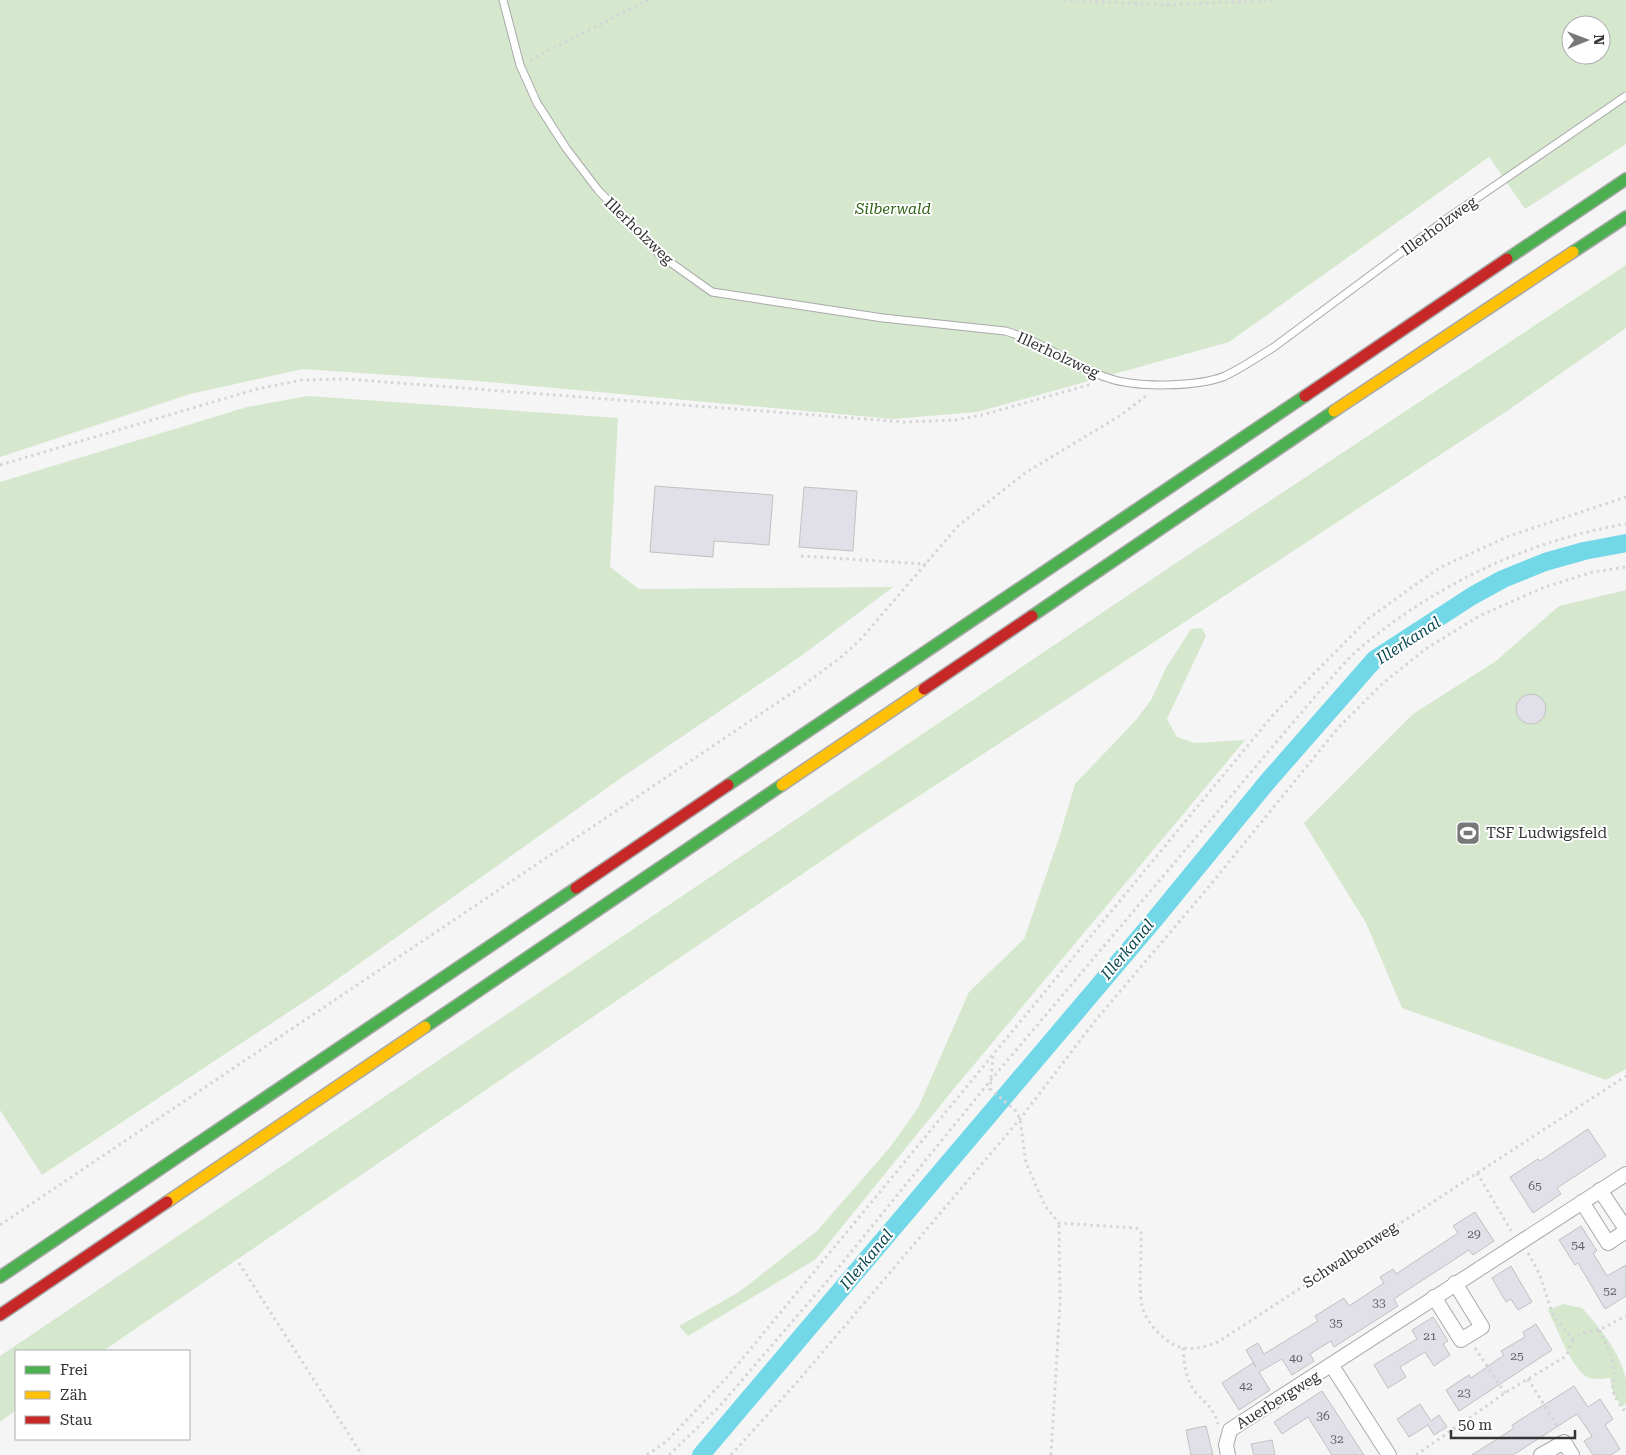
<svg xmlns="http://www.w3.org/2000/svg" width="1626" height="1455" font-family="'Roboto Serif',serif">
<rect width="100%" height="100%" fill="#f5f5f6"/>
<g fill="#d5e8ce" fill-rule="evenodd">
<path d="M0 0H1626V144L1525 209 1489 157 1229 342 977 412 892 419 478 381 303 369 190 394 0 457ZM1571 25H1601V55H1571Z"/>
<polygon points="1626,265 1626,328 1504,413 867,830 103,1351 16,1351 16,1410 0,1422 0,1356 1173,565"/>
<polygon points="308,396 618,418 610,567 639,589 893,587 801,656 621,778 322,990 42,1175 0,1110 0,482 247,407"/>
<polygon points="1626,590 1626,1069 1606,1080 1402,1008 1366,923 1304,823 1413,714 1496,661 1559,606"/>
<polygon points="1202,628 1206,636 1167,719 1177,737 1195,743 1245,740 952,1091 816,1259 688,1336 679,1326 739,1292 817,1231 891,1146 918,1108 969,992 1024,939 1059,838 1075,784 1136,720 1151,700 1166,668 1191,629"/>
<path d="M1563 1304 1582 1308C1600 1328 1620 1352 1626 1379 1626 1386 1626 1396 1626 1403L1622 1407 1613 1393 1610 1378C1603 1379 1595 1380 1587 1377 1572 1369 1556 1326 1548 1310Z"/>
</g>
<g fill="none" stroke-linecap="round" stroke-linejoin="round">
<polyline stroke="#72d8e7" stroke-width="18" points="701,1455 1155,919 1268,781 1375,659 1472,596 1503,579 1545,562 1584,551 1626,543"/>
</g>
<g fill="#e1dfe7" stroke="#c1c1c2">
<polygon points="655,486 773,495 769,545 714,541 713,557 650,552"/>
<polygon points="804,487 857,491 853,551 799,547"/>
<circle cx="1531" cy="709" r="15"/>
<polygon points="1588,1129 1606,1156 1557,1188 1561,1194 1533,1213 1510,1177 1538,1159 1540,1161"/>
<polygon points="1475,1212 1494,1241 1473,1255 1469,1250 1406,1291 1394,1299 1398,1306 1334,1347 1331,1341 1310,1354 1314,1361 1292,1375 1282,1359 1259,1372 1270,1390 1239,1410 1222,1383 1253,1363 1256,1367 1246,1350 1258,1343 1264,1354 1318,1321 1315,1316 1344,1298 1349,1306 1384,1283 1380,1277 1393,1269 1396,1274 1458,1233 1453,1226"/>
<polygon points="1581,1226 1597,1251 1593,1253 1607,1276 1626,1265 1626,1296 1605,1309 1578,1263 1575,1265 1559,1240"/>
<polygon points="1511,1266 1532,1302 1518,1310 1511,1299 1506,1302 1492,1278"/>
<polygon points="1433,1317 1448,1341 1443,1344 1450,1355 1434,1366 1425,1352 1400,1367 1406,1377 1388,1388 1374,1365 1417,1339 1412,1330"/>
<polygon points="1536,1324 1552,1350 1459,1411 1446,1390 1469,1375 1471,1378 1504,1355 1501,1351 1525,1337 1523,1332"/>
<polygon points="1574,1386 1588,1407 1600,1399 1613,1419 1605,1425 1620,1449 1611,1455 1593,1455 1584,1441 1592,1436 1577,1414 1513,1455 1472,1455 1514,1428 1512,1425"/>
<polygon points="1322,1391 1330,1403 1364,1455 1332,1455 1308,1417 1282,1434 1274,1422"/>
<polygon points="1420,1404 1431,1421 1439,1415 1447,1427 1434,1435 1428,1425 1409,1437 1397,1419"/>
<polygon points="1206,1426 1213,1455 1191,1455 1186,1430"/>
<polygon points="1272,1440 1275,1455 1254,1455 1251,1444"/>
</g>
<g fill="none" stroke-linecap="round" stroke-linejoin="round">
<g stroke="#a9a9aa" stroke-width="9">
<path id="lane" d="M503 0 520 65 537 103 566 148 598 190 660 255 712 292 883 318 1005 331C1042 341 1072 366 1108 378 1136 388 1198 387 1225 376 1242 368 1258 357 1274 347L1445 220 1626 96"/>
</g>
<g stroke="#a9a9aa" stroke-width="16">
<g id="street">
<polyline points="1600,1190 1626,1229"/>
<polyline points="1582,1202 1608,1243 1626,1231"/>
<polyline points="1434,1297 1461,1340 1482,1327 1455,1283"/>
<polyline points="1332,1366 1389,1455"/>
<polyline points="1228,1455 1226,1445 1230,1430 1626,1174"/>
<polyline points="1541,1455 1564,1442 1572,1455"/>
</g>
</g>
<g stroke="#a9a9aa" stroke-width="14">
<g id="fast">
<polyline points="1573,252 1626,217"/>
<polyline points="1507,259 1626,179"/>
<polyline points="1032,616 1334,411"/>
<polyline points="728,785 1305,396"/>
<polyline points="425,1027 782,785"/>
<polyline points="0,1277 576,888"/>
</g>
</g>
<g stroke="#a9a9aa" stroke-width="14">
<g id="slow">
<polyline points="1334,411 1573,252"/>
<polyline points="782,785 924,689"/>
<polyline points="167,1202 425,1027"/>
</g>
</g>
<g stroke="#a9a9aa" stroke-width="14">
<g id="jam">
<polyline points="1305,396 1507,259"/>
<polyline points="924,689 1032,616"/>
<polyline points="576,888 728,785"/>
<polyline points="0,1315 167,1202"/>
</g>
</g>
<g stroke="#d5d5d6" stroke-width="3" stroke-dasharray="2.5 4" stroke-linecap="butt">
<polyline points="1063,0 1168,5 1275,0"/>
<polyline points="530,60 648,0"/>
<polyline points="0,465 257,389 302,380 347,379 904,422 955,420 982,415 1092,384"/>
<polyline points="801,556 926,564"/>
<path d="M993 1056 990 1089 1016 1111 1020 1119 1026 1163 1045 1206 1059 1223 1136 1228 1141 1232C1142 1250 1138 1290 1142 1306 1146 1323 1166 1345 1184 1348 1196 1350 1207 1346 1218 1342L1626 1076"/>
<polyline points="1477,1173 1512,1232"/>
<polyline points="0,1225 805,684 840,658 861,639 958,526 1025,473 1121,415 1146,396"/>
<polyline points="1528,1253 1539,1273 1553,1315 1573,1339 1582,1333 1599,1330 1626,1316"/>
<polyline points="239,1263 362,1455"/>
<path d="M1599 1330C1604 1340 1609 1349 1612 1360 1619 1386 1603 1387 1626 1412"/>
<path d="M1183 1348C1184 1363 1186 1381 1196 1393 1207 1405 1213 1407 1218 1424"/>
<polyline points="1475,1348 1505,1393"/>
<polyline points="1528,1379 1559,1429"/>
<polyline points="647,1455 667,1441 729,1375 1273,715 1369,618 1439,568 1509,536 1626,497"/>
<path d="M669 1455 719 1407 834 1273 990 1081 1318 693C1331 679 1344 662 1359 649 1434 585 1529 540 1626 524"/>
<polyline points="731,1455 799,1380 1020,1119 1095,1021 1207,889 1338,728 1382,684 1427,648 1481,615 1545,587 1593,572 1626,567"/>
<polyline points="1051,1455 1060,1304 1059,1223"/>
<polyline points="1416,1455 1505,1393 1566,1356 1573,1339"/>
</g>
<use href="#lane" stroke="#fefefe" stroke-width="7"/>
<use href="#street" stroke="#fefefe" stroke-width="14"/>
<use href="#fast" stroke="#4caf50" stroke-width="11"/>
<use href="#slow" stroke="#ffc107" stroke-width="11"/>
<use href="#jam" stroke="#c62828" stroke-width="11"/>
</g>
<defs>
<g id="stadium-square" transform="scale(1.25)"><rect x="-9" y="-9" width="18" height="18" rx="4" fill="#777879" stroke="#fff"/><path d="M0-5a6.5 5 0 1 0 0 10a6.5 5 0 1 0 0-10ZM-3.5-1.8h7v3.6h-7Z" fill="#fff"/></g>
</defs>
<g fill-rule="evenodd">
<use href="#stadium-square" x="1468" y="833"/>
</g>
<g text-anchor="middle" stroke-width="4" stroke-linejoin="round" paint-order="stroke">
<g font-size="12" fill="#616264">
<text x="1535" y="1190">65</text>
<text x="1474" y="1238">29</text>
<text x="1578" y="1249">54</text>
<text x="1610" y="1295">52</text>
<text x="1379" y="1307">33</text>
<text x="1336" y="1327">35</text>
<text x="1430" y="1340">21</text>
<text x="1517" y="1360">25</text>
<text x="1296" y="1362">40</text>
<text x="1246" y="1390">42</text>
<text x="1464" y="1397">23</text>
<text x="1323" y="1420">36</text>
<text x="1337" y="1443">32</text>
</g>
<g font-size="15" font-style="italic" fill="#2f6315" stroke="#fff">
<text x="893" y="214">Silberwald</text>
</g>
<g font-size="15" fill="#333435" stroke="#fff">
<text transform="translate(1439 226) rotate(-36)" y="5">Illerholzweg</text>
<text transform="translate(639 231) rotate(44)" y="5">Illerholzweg</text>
<text transform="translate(1058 355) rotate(25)" y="5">Illerholzweg</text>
<text transform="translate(1350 1255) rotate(-33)" y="5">Schwalbenweg</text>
<text transform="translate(1278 1400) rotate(-32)" y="5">Auerbergweg</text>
</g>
<g font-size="15" fill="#333435" stroke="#fff" text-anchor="start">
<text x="1486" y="838">TSF Ludwigsfeld</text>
</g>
<g font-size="16" font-style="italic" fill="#0a4952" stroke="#fff">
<text transform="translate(1408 640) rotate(-33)" y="6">Illerkanal</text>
<text transform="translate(1127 949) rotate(-50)" y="6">Illerkanal</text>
<text transform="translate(866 1259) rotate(-50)" y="6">Illerkanal</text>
</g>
</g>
<rect x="15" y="1350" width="175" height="90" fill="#ffffff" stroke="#adaeae"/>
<rect x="25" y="1366" width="25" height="8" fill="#4caf50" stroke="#adaeae"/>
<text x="60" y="1375" font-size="15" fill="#333435">Frei</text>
<rect x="25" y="1391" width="25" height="8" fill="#ffc107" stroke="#adaeae"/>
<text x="60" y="1400" font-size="15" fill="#333435">Zäh</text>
<rect x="25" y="1416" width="25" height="8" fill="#c62828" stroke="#adaeae"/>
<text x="60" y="1425" font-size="15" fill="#333435">Stau</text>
<g transform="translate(1586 40) rotate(89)"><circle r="24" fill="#ffffff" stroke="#adaeae"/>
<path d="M0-4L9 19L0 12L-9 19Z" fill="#777879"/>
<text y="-8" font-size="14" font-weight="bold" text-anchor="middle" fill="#333435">N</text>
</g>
<path d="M1451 1430v8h124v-8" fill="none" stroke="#333435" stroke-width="2.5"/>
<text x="1458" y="1430" font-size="15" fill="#333435" stroke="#ffffff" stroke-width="4" paint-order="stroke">50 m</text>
</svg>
